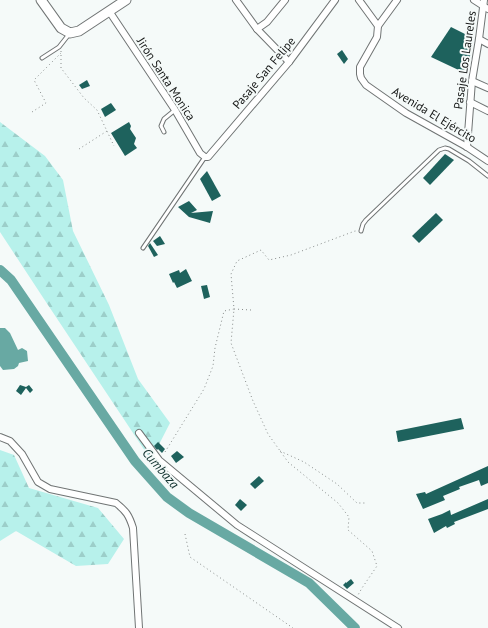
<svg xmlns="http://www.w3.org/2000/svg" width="488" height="628" font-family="'PT Sans',sans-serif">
<defs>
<pattern id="forest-firs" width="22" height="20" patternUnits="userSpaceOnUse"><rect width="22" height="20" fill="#b7f1eb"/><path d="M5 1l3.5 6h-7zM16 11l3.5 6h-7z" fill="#9ccec9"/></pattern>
</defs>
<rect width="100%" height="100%" fill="#f5faf9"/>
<g fill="url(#forest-firs)">
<polygon points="0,122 45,156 63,180 73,231 109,305 138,379 170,423 151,460 44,299 0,232"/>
<polygon points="0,450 14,455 29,488 98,508 124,539 108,564 76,566 16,531 0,541"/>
</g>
<polygon fill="#68a9a3" points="0,328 5,328 10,333 18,350 22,348 27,351 28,361 19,363 18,366 14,369 3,370 0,366"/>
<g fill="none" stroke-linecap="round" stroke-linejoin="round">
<polyline stroke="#68a9a3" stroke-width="10" points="0,270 11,280 135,461 167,497 189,513 309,583 355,628"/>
</g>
<g fill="#1e625d">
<polygon points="451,27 473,38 467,74 431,57"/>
<polygon points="342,50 348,59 344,64 337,54"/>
<polygon points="87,80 90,86 82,89 79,85"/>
<polygon points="111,103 116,110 105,117 101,109"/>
<polygon points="129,122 131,126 130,129 136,138 134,144 137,148 125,156 111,133"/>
<polygon points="445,154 454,160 430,185 423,178"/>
<polygon points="207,171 221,196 212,201 200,179"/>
<polygon points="189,201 197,210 191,213 213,211 210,223 189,217 178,207"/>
<polygon points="436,213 443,220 419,243 412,236"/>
<polygon points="160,236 165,244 157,246 153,241"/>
<polygon points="150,243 158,255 154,257 148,246"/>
<polygon points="186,269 192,281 177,288 174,282 173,283 169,274 179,270 180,273"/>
<polygon points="207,285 210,297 204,299 201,286"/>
<polygon points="20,385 26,387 29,385 33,390 30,393 26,388 21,395 16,391"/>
<polygon points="461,418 464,429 398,442 396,431"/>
<polygon points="158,442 165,449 162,453 158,449 157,450 154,446"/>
<polygon points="177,451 184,457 176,463 171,456"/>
<polygon points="488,466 488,483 481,486 479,480 459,487 460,489 443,496 445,500 423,509 416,494 425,492 426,494"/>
<polygon points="259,476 264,481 255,489 250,484"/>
<polygon points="240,499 247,505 241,511 235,505"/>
<polygon points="488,499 488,509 454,522 455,524 447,528 446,526 434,533 428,519 442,514 450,510 451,515"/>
<polygon points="351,579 354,583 347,589 343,585 346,582 346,583"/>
</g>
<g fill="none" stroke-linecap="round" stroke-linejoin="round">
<g stroke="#707474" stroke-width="5">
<g id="service">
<polyline points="42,58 59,47 70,33"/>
<polyline points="164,132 161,126 164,119 175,110"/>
<polyline points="361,231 363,224 366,220 439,150 445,148 449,149 469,161 488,176"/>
<polyline points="143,248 205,157"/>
</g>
</g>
<g stroke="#707474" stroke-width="8">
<g id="minor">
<polyline points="236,0 257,29 289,62"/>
<polyline points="359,0 378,26"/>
<polyline points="397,0 378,26 377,37 360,67 360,74 361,78 366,85 406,113 467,147 488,161"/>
<polyline points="474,0 488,9"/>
<polyline points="109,11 175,110 200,153 205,157 208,157 289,62 335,0"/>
<polyline points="257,29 267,22 285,0"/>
<polyline points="479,39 488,44"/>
<polyline points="472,81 488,88"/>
<polyline points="470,102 488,111"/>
<polyline points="467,147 472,81 479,39 484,0"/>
<polyline points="139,433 159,460 237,525 398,628"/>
<path d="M0 437 10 441 22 454 38 482 50 489 116 503C126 511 129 515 133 528L139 628"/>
</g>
</g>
<g stroke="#707474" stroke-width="11">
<polyline id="secondary" points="41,0 61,28 70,33 79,31 126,0"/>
</g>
<g stroke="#888c8b" stroke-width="1" stroke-dasharray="1 3" stroke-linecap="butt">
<polyline points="61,51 61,68 84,98 97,110 114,146"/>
<polyline points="32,112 46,103 34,80 61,53"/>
<polyline points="79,149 107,131"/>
<polyline points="251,310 234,309 231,274 237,261 261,250 269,260 291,255 355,231 357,231"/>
<polyline points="280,451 304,462 337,484 357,503 367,503"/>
<polyline points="165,452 204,389 213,366 215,348 224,311 234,309 231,343 253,401 268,434 288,462 338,503 349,517 348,530 372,551 377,566 362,588 358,595"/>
<polyline points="185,534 190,557 293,628"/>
</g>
<use href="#service" stroke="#fff" stroke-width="3"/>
<use href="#minor" stroke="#fff" stroke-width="6"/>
<use href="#secondary" stroke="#fff" stroke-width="9"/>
</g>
<g text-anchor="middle" stroke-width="4" stroke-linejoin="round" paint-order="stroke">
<g font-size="12" fill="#151716" stroke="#f5faf9">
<text transform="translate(465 60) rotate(-82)" y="4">Pasaje Los Laureles</text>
<text transform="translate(264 73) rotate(-50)" y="4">Pasaje San Felipe</text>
<text transform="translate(166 79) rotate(57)" y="4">Jirón Santa Monica</text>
<text transform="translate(434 115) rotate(31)" y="4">Avenida El Ejército</text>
</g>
<g font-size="13" font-style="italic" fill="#11322f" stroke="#f5faf9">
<text transform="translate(161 468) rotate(49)" y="5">Cumbaza</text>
</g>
</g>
</svg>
